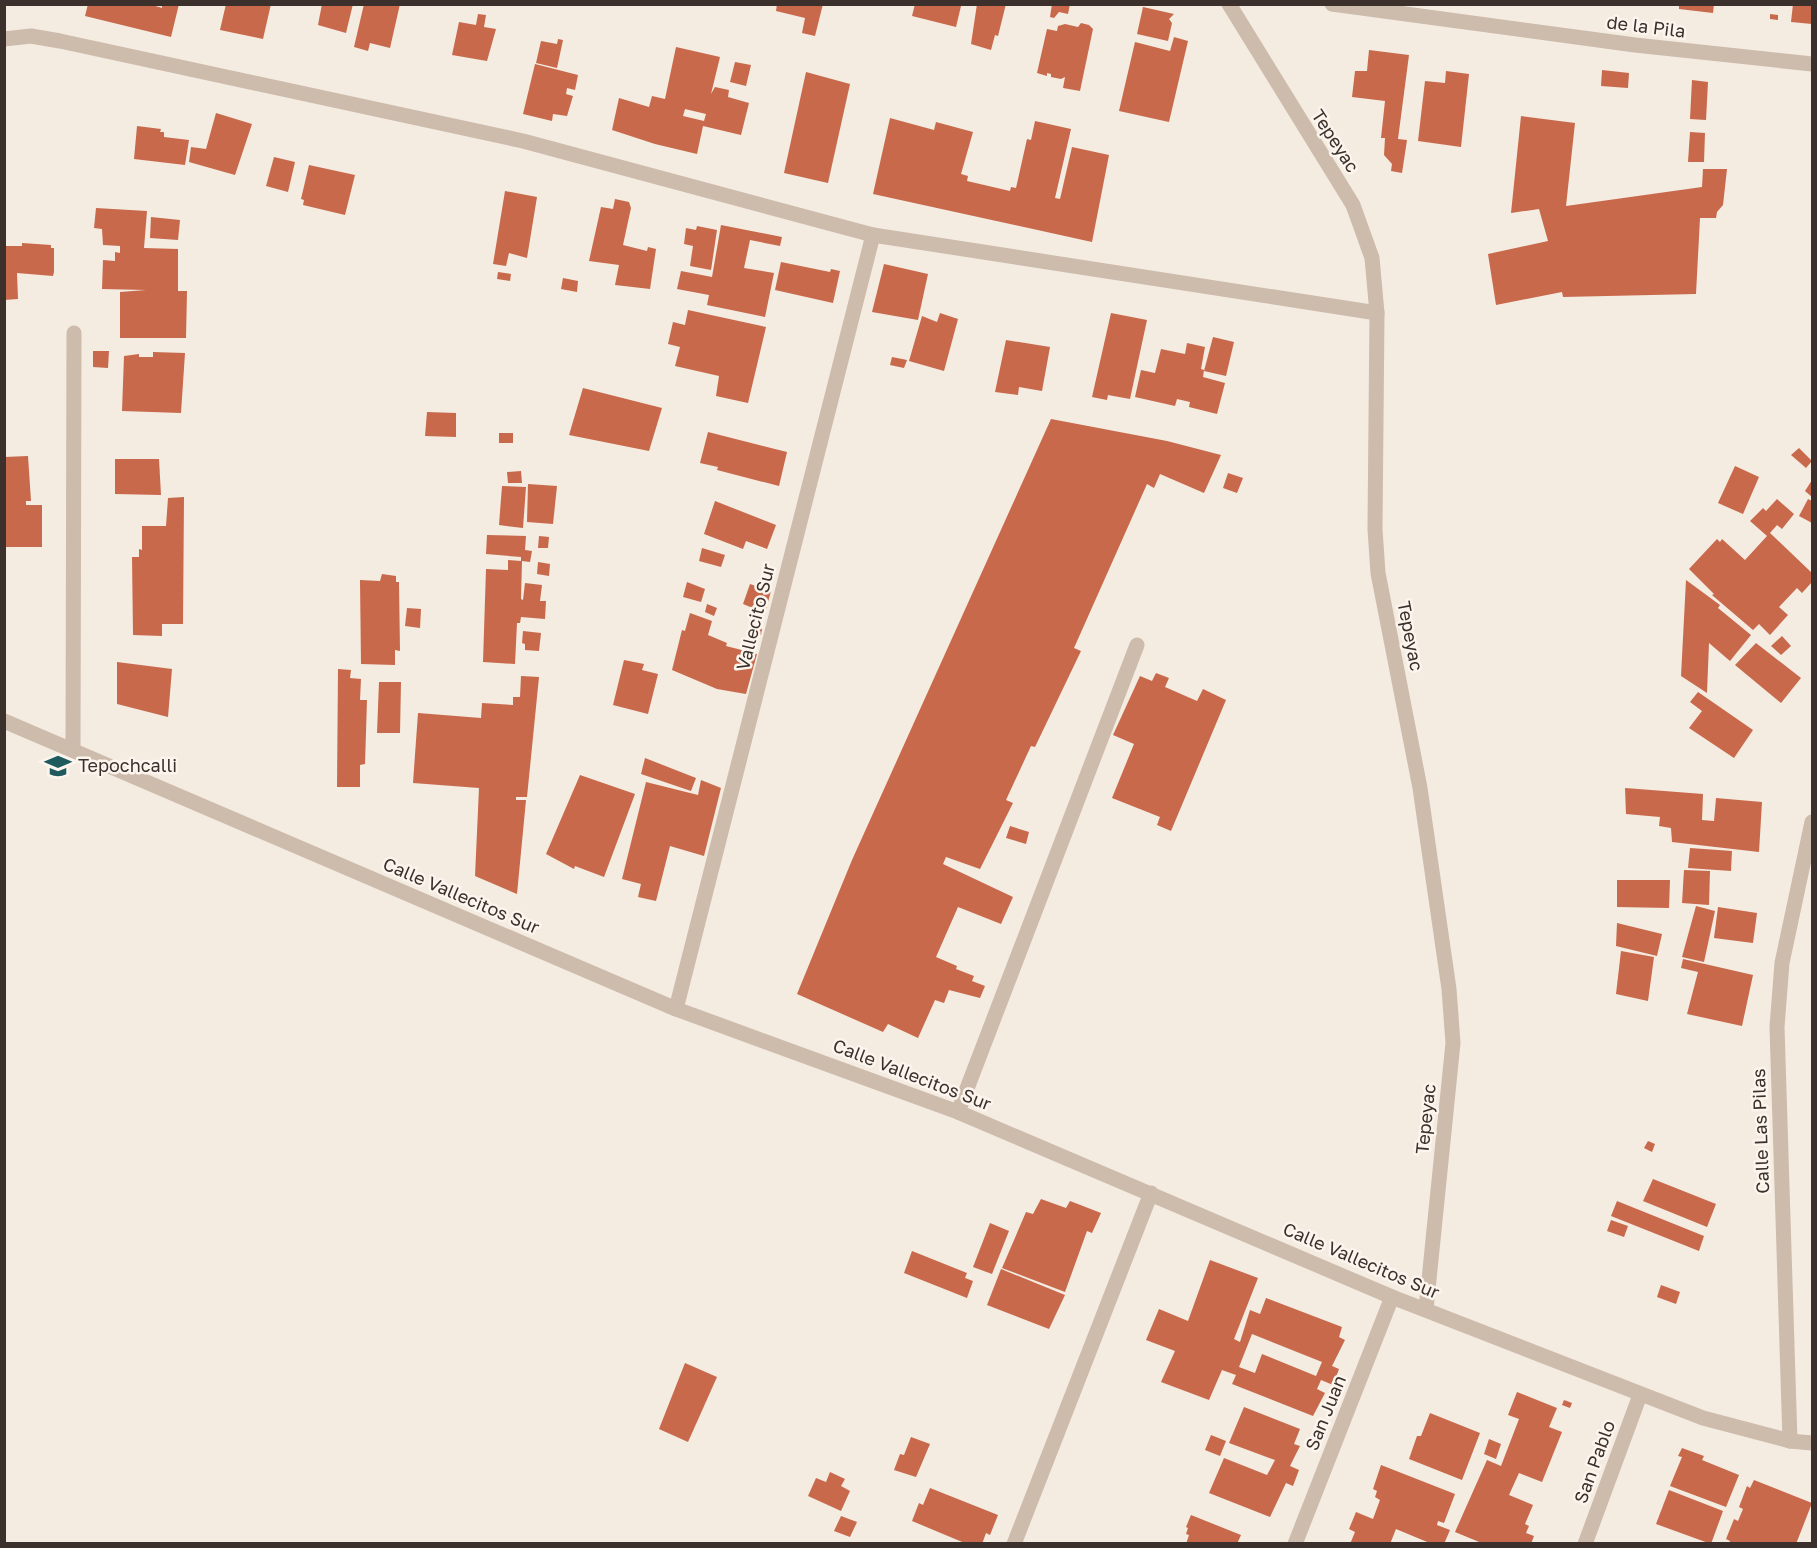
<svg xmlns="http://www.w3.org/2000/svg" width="1817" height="1548" font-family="'Golos Text',sans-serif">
<rect width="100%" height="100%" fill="#f4ebe1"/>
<g fill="#c8694b" fill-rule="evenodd">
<polygon points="88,4 149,4 162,8 162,4 179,4 171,37 85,16"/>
<polygon points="226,4 271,4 263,39 220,30"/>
<polygon points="322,4 353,4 346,33 318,25"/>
<polygon points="364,4 400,4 390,48 370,43 368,51 354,47"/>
<polygon points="777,4 823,4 815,36 802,33 805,18 776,11"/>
<polygon points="915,4 961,6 956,27 912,16"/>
<polygon points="977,4 1006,4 998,36 995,35 991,50 971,44"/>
<polygon points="1052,4 1070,4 1068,14 1059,12 1054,18 1050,17"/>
<polygon points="1679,4 1714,4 1713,13 1679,9"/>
<polygon points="1793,4 1812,4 1812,24 1791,22"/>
<polygon points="1143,7 1174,14 1169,19 1172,23 1168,41 1137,34"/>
<polygon points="478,14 486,15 484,27 496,29 487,61 452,55 459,22 476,25"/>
<polygon points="1770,14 1778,15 1778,20 1770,19"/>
<polygon points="1081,23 1089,25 1093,29 1080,91 1063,88 1065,77 1061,79 1051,77 1051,74 1047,73 1047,76 1037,73 1047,29 1057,31 1058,26 1065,24 1078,27"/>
<polygon points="1174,37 1188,41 1169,122 1119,111 1135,42 1170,51"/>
<polygon points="558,39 563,40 557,68 536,63 541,41 557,44"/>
<path d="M676 47 720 57 711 94 715 87 729 90 728 97 749 103 741 135 703 126 697 154 655 144 612 130 619 98 649 107 652 96 665 99ZM685 109 706 114 704 121 683 116Z"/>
<polygon points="1369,50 1409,55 1398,139 1407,140 1402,173 1391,171 1392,164 1384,155 1385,138 1381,138 1385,101 1352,97 1355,71 1367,71"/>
<polygon points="735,62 751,65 746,86 730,82"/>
<polygon points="535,64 578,75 575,90 567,88 566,94 573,96 567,116 553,114 552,121 523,114"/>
<polygon points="1602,70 1629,73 1628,88 1601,86"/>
<polygon points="1446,71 1469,74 1461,147 1418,141 1425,81 1445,83"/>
<polygon points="806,72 850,84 828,183 784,173"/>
<polygon points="1692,80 1708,82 1706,120 1690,119"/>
<polygon points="216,113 252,124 235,175 189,162 191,147 206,149"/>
<polygon points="1521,116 1575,123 1566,206 1702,187 1703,169 1727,169 1723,205 1717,212 1716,218 1700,218 1696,294 1563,297 1562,292 1496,305 1488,254 1548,241 1539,209 1511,213"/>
<polygon points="890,118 934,130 936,122 973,132 961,174 968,176 967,181 1010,191 1011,187 1016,188 1027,139 1031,140 1035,121 1071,129 1055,198 1060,199 1072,147 1109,155 1092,242 873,194"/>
<polygon points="137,126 161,129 160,132 164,132 164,137 189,140 185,165 134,159"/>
<polygon points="1690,132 1705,133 1704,162 1688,162"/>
<polygon points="274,157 295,162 288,192 266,186"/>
<polygon points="309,165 355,175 345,215 303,205 304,200 301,199"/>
<polygon points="505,191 537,197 527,258 509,253 506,266 493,264"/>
<polygon points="615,199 629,202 631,208 623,245 647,251 648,247 656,249 650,289 615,285 619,265 589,261 601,207 613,209"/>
<polygon points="96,208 147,211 144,248 178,249 178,291 187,291 186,338 120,338 120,292 146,290 102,289 103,260 115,261 115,252 120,253 120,246 103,245 102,229 94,228"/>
<polygon points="151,217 180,220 178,240 150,238"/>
<polygon points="721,225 782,237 780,246 750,240 744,268 774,273 765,317 707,305 709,295 677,289 681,271 712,277"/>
<polygon points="697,226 717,230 711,270 690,266 693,246 684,244 686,228 696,230"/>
<polygon points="22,243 51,245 51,248 54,248 54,272 53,276 17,273 18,299 4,300 4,246 22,246"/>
<polygon points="781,262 830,272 831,269 840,271 833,303 775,290"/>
<polygon points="884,264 928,274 918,320 872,312"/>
<polygon points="498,272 511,274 510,281 497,279"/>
<polygon points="563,278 578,281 577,292 561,289"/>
<polygon points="688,310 766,327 748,403 716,396 719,376 675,366 680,347 668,344 673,322 685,325"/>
<polygon points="940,313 958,319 944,371 909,361 922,316 937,322"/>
<polygon points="1111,313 1147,320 1130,399 1108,395 1107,400 1092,397"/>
<polygon points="1213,337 1234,342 1226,376 1204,371"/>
<polygon points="1006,340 1050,347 1042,391 1019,387 1018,395 995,392"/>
<polygon points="1187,343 1205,347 1201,369 1204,370 1203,377 1225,383 1217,414 1189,407 1190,402 1177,399 1175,406 1135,397 1141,370 1155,373 1161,349 1185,354"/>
<polygon points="93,351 109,351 108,368 93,367"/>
<polygon points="153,352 185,353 181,413 122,411 124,356 139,354 139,357 153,357"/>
<polygon points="892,357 907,360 904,368 890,365"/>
<polygon points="583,388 662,408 649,451 569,435"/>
<polygon points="427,412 456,413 456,437 425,436"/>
<polygon points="1051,419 1167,441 1221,455 1204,493 1160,474 1154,488 1147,484 1074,648 1081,651 1035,747 1031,746 1006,800 1013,803 980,869 946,857 943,864 1013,897 1001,924 958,907 936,957 957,966 956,969 974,976 972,981 985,986 980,998 949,990 944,1003 935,1000 918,1038 888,1024 883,1032 797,994 852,860"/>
<polygon points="708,432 787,452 779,486 717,470 718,467 700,463"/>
<rect x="499" y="433" width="14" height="10"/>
<polygon points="1799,448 1812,461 1806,468 1791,455"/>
<polygon points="28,456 31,501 26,501 26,505 42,505 42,547 4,547 4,457"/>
<polygon points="115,459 159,459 161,495 115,494"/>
<polygon points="1735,466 1759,477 1743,514 1718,503"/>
<polygon points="521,471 522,483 508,483 507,472"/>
<polygon points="1228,473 1243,478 1237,493 1223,488"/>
<polygon points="1812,480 1812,497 1805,491"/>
<polygon points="528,484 557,486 553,524 527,522"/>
<polygon points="502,486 526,487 523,528 499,525"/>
<polygon points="184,497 183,624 162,624 162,636 133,635 132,557 139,557 139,549 142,550 142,526 166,526 168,498"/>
<polygon points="1777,499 1794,514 1782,529 1777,525 1770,533 1812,573 1812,582 1802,593 1797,588 1779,607 1788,615 1770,635 1759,624 1753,630 1712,595 1714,594 1689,569 1717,539 1720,542 1722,539 1745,560 1767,536 1750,521 1763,508 1766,511"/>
<polygon points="1808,499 1812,501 1812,523 1799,516"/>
<polygon points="715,501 776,525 767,549 746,541 743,549 704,534"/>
<polygon points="487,535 526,536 525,550 532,551 530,562 522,561 521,599 523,600 525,583 542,585 540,601 546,601 545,619 521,617 520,623 517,623 515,664 483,662 486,569 508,570 508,560 521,561 521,557 486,554"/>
<polygon points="539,536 549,537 548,548 538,548"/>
<polygon points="702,548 725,555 721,567 699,561"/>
<polygon points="538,562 550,564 549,576 537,574"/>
<polygon points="382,574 396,576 396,582 399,582 400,651 395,650 395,665 361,664 360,580 380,581"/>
<polygon points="1686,580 1720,605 1718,608 1751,635 1730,661 1709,643 1707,693 1681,676"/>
<polygon points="687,582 705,589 701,602 683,597"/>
<polygon points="750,584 771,591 765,613 743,604"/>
<polygon points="707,604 717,608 714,616 705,612"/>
<polygon points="407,608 421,609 420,628 405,626"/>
<polygon points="690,613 712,621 708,635 727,643 726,646 757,654 746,694 717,689 672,670 682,630 685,631"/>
<polygon points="757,627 762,629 761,635 755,633"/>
<polygon points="523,631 541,633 539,651 525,650 525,644 522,643"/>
<polygon points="1782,636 1791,646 1781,655 1771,646"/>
<polygon points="1756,643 1801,678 1781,703 1735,665"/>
<polygon points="624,660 644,664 642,670 658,674 648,714 613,705"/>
<polygon points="117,662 172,669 168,717 117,704"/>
<polygon points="338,669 351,670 350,678 361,679 360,700 367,700 365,764 360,765 360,787 337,787"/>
<polygon points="1156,673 1169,678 1165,687 1197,701 1203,689 1226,700 1171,831 1157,825 1160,817 1112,798 1134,744 1113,735 1140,676 1152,681"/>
<polygon points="521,676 539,677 527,797 516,797 516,800 526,800 517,894 475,876 479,788 413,783 418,713 481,718 482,703 513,705 513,697 520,697"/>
<polygon points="379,682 401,682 400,733 377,733"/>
<polygon points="1698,692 1753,730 1734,758 1689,728 1702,711 1690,702"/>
<polygon points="645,758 696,778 691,791 641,774"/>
<polygon points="580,775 635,794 604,877 575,866 574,869 546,854"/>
<polygon points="701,780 721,788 704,856 670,846 656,901 638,897 641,884 622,879 646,782 698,795"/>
<polygon points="1625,788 1703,794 1702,820 1714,821 1716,798 1762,802 1759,852 1672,842 1671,828 1659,826 1660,817 1626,814"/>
<polygon points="1010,826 1029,832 1026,844 1006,838"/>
<polygon points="1690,848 1732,851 1731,871 1688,868"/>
<polygon points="1684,870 1710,871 1709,905 1682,903"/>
<polygon points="1617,880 1670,880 1669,908 1617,907"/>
<polygon points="1696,906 1715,911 1704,962 1682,957"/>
<polygon points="1718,907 1757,913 1753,943 1714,938"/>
<polygon points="1617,923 1662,934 1657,956 1616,946"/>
<polygon points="1621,951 1654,957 1648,1001 1616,994"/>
<polygon points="1683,959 1753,975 1742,1026 1687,1014 1698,972 1681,968"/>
<polygon points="1648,1141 1655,1144 1652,1152 1644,1148"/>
<polygon points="1653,1179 1716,1204 1707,1227 1643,1201"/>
<polygon points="1041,1199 1066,1208 1070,1201 1101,1213 1092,1233 1087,1231 1065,1292 1002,1268 1026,1212 1033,1214"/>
<polygon points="1617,1201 1704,1236 1699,1251 1611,1216"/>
<polygon points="1611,1220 1628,1226 1624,1237 1607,1231"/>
<polygon points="990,1223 1009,1231 992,1274 973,1267"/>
<polygon points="912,1251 967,1273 965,1278 973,1281 967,1298 904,1273"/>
<path d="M1210 1260 1258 1278 1234 1339 1240 1342 1250 1310 1260 1314 1266 1298 1342 1327 1339 1337 1345 1340 1332 1366 1339 1369 1333 1385 1321 1380 1317 1389 1325 1393 1313 1416 1232 1384 1236 1375 1222 1370 1209 1400 1161 1382 1175 1351 1146 1340 1159 1309 1188 1321ZM1252 1334 1322 1362 1316 1376 1262 1354 1255 1373 1239 1367Z"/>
<polygon points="1001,1269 1065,1295 1049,1329 987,1305"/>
<polygon points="1661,1285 1680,1292 1676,1304 1657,1297"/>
<polygon points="685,1363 717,1377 688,1442 659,1429"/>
<polygon points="1517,1392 1557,1408 1549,1427 1562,1432 1542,1482 1519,1473 1509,1495 1533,1505 1525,1524 1529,1526 1526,1533 1534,1536 1531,1544 1484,1544 1455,1532 1487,1460 1501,1466 1519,1419 1508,1415"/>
<polygon points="1564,1400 1572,1403 1570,1408 1562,1405"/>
<polygon points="1244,1407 1300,1429 1294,1444 1300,1446 1290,1466 1299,1470 1293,1486 1286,1483 1270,1517 1209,1493 1224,1458 1267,1475 1275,1460 1229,1443"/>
<polygon points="1430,1413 1480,1433 1462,1480 1409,1459 1417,1436 1421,1436"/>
<polygon points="1211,1435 1226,1441 1220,1456 1205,1450"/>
<polygon points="911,1437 930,1444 916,1477 894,1470 900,1454 904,1455"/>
<polygon points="1489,1439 1501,1444 1496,1459 1484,1454"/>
<polygon points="1682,1448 1704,1456 1702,1460 1739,1475 1726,1507 1670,1486 1682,1457 1678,1456"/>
<polygon points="1381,1465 1455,1494 1444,1523 1438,1521 1437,1525 1450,1530 1444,1544 1432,1544 1396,1529 1390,1544 1350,1544 1355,1532 1349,1529 1356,1512 1373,1519 1380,1500 1375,1497 1377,1491 1373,1489"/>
<polygon points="830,1472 845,1479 841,1486 850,1491 841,1511 808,1496 816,1478 826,1482"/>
<polygon points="1754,1480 1812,1503 1796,1544 1729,1544 1730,1541 1726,1539 1734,1519 1738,1521 1743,1509 1739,1507 1747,1486 1750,1488"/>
<polygon points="930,1488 998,1515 990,1535 986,1533 982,1544 967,1544 912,1521 919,1503 923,1505"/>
<polygon points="1669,1490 1723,1511 1711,1544 1656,1524"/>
<polygon points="1191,1515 1241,1535 1237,1544 1186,1544 1189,1535 1186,1534 1188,1528 1186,1527"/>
<polygon points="841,1516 857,1522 850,1537 834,1531"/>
</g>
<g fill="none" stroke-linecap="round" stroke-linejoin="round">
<polyline stroke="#cdbbac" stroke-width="15" points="958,1112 1137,645"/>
<g stroke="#cdbbac" stroke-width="15">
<polyline points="1229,4 1353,205 1372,258 1377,313 1375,529 1378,573 1420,788 1449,989 1453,1043 1426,1309"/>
<polyline points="1332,4 1635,45 1812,64"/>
<polyline points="4,39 31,36 60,41 523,141 873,235 1377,313"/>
<polyline points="4,721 676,1009 958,1112 1392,1297 1703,1418 1790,1441 1812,1443"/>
<polyline points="73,750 74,333"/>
<polyline points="676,1009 873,235"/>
<polyline points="1790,1441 1777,1027 1782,963 1812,822"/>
<polyline points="1014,1544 1151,1193"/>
<polyline points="1295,1544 1392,1297"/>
<polyline points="1585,1544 1640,1395"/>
</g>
</g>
<defs>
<g id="school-bare" transform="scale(2.07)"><path d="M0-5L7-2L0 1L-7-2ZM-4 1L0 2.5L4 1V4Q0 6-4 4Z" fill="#1f5a5e" stroke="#fbf5ee" stroke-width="2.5" paint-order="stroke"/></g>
</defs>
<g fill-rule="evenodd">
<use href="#school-bare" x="58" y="766"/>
</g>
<g text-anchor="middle" stroke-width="5" stroke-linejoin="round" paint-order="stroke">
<g font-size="18" fill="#3b302b" stroke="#fbf5ee">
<text transform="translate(1646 27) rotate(7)" y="6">de la Pila</text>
<text transform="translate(1335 141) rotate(57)" y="6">Tepeyac</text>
<text transform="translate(756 617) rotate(-76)" y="6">Vallecito Sur</text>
<text transform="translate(1410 636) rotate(79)" y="6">Tepeyac</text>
<text transform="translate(461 896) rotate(23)" y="6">Calle Vallecitos Sur</text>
<text transform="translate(912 1075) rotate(21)" y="6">Calle Vallecitos Sur</text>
<text transform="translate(1426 1119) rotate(-84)" y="6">Tepeyac</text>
<text transform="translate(1761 1131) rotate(-92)" y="6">Calle Las Pilas</text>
<text transform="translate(1361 1261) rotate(23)" y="6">Calle Vallecitos Sur</text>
<text transform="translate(1326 1413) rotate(-68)" y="6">San Juan</text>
<text transform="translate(1595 1462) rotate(-70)" y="6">San Pablo</text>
</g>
<g font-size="18" fill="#3b302b" stroke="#fbf5ee" text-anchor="start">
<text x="78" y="772">Tepochcalli</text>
</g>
</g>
<rect width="1817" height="1548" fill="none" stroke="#3b302b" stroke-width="12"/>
</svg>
